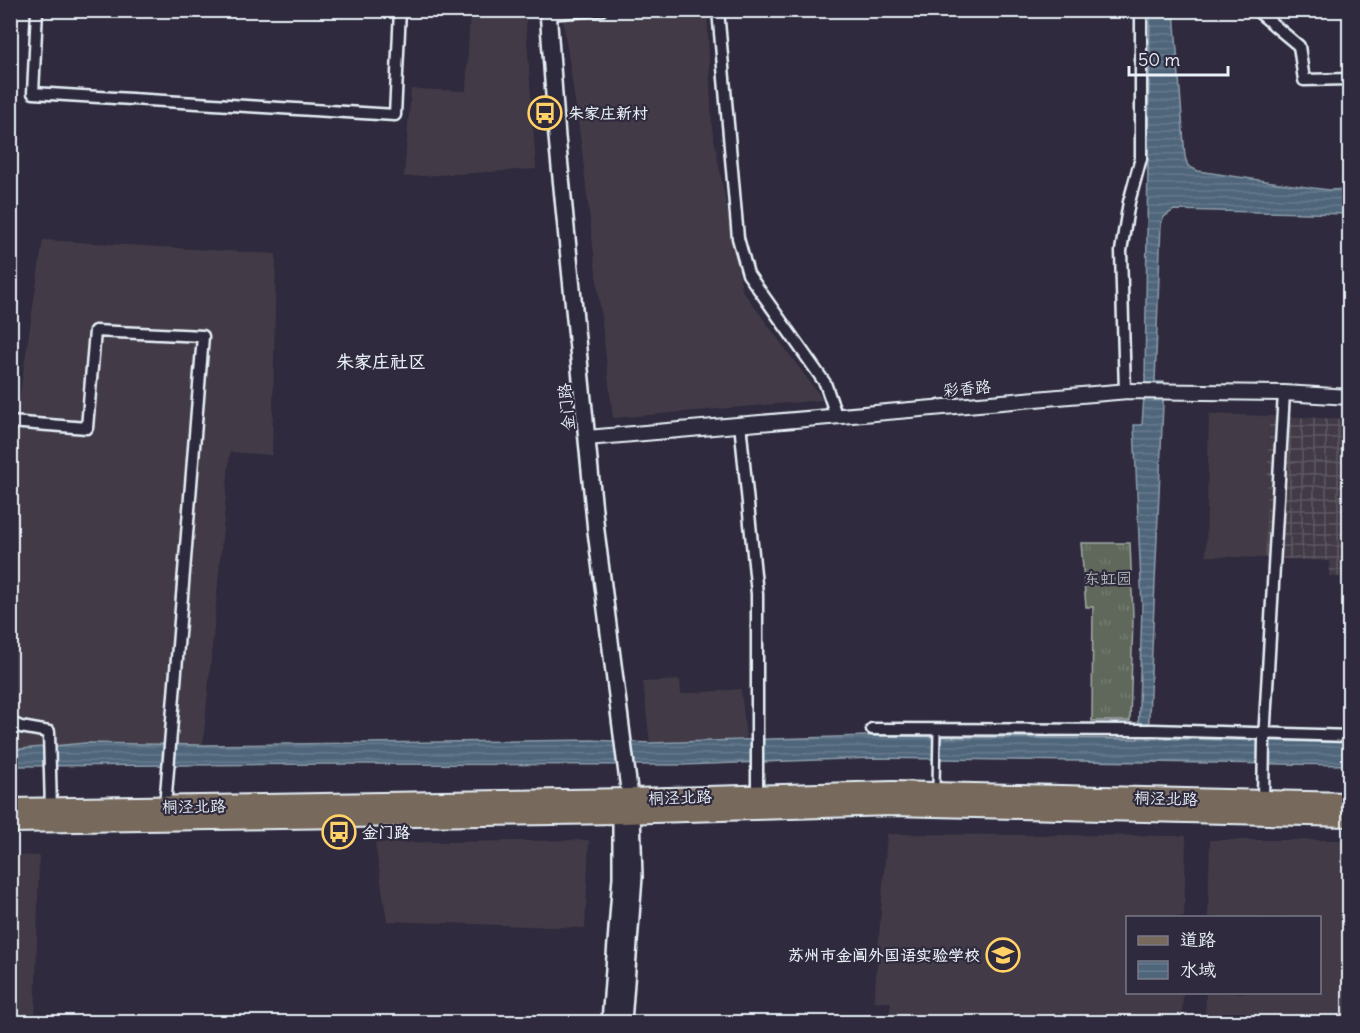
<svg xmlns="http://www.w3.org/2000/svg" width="1360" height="1033" font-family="Delius,'LXGW WenKai TC',sans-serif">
<defs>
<pattern id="industrial-grid" width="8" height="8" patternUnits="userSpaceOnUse" patternTransform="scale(1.5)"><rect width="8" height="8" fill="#433b47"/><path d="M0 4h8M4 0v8" fill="none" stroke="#5e5862"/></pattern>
<pattern id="grass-tufts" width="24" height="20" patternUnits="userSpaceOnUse" patternTransform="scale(1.5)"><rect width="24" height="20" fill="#5e675a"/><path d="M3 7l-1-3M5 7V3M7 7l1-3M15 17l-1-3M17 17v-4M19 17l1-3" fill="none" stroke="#757d72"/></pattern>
<pattern id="water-rules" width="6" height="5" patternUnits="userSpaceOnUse" patternTransform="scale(1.5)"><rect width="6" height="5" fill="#4f657a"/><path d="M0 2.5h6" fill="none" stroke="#687c8e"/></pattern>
</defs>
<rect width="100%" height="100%" fill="#2f2a3d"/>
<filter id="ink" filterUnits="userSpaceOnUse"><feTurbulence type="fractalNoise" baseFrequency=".0167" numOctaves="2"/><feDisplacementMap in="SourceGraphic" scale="12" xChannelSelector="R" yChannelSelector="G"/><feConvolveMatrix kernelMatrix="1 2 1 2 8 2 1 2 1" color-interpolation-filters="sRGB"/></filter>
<g filter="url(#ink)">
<g fill="#433b47">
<polygon points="470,11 525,11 536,169 404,177 411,89 466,91"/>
<polygon points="707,14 712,128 742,290 823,400 613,418 581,142 563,20"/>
<polygon points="43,240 276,254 272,455 230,452 203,745 85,743 11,750 11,454"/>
<polygon points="1209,414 1269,416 1265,558 1206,556"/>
<polygon points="680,680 681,694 741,689 746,739 650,743 643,682"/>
<polygon points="887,834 1186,836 1184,917 1128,918 1128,992 1183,993 1182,1022 889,1022 891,1002 874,1002"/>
<polygon points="589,840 585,928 387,921 375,843"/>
<polygon points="1210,840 1349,840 1349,897 1346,898 1346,1022 1205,1022 1206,993 1320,992 1320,918 1208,917"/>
<polygon points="11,855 39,856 35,1022 11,1022"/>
</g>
<polygon fill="url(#industrial-grid)" points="1269,416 1349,419 1349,578 1329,576 1330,561 1265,558"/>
<polygon fill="url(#grass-tufts)" stroke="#a3aca9" stroke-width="1.5" points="1081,543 1130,543 1133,617 1130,721 1092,721 1093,607 1086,607"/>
<polygon fill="url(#water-rules)" stroke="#8c9dac" stroke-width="1.5" points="1150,11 1174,11 1185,157 1188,166 1198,171 1313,188 1329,190 1349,189 1349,214 1174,210 1164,217 1161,223 1155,382 1164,382 1148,738 1349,743 1349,765 874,758 682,765 345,764 11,766 11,750 85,743 203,745 592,740 650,743 867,736 1138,739 1142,606 1134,425 1142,425 1145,381"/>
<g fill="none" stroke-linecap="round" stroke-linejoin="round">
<g stroke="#e8f1f8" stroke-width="10">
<polyline id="service" points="936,788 937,729"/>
</g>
<g stroke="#e8f1f8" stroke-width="15">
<g id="minor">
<polyline points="37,10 33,93 395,115 400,10"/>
<polyline points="718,10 738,238 748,274 825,383 836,415"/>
<polyline points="1256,10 1299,46 1304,80 1350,79"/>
<polyline points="548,14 601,10"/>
<polyline points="1125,391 1121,251 1129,202 1141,158 1141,10"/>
<polyline points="10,422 87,428 95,331 203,336 165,807"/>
<polyline points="740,423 757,594 757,795"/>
<polyline points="10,722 21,727 49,732 51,811"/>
<polyline points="872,729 1153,730 1350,736"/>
<polyline points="1263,800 1264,740 1284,393"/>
</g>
</g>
<g stroke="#e8f1f8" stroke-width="18">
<polyline id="tertiary" points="587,438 1128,391 1284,393 1350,397"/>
</g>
<g stroke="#e8f1f8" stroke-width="20">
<g id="secondary">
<polyline points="548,10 557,137 596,531 632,813 634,877 623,1022"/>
<polyline points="610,1022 621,877 621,814 626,806"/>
</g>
</g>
<g stroke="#e8f1f8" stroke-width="22">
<g id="primary">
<polyline points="10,808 631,798 893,791 1350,802"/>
<polyline points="10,823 621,814 893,806 1350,817"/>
</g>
</g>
<use href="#service" stroke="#2f2a3d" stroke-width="5"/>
<use href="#minor" stroke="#2f2a3d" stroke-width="10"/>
<use href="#tertiary" stroke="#2f2a3d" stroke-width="14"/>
<use href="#secondary" stroke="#2f2a3d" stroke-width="15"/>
<use href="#primary" stroke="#77695c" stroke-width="18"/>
</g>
</g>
<defs>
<g id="bus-ring" transform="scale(1.725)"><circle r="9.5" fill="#2f2a3d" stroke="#ffd166" stroke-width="1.5"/><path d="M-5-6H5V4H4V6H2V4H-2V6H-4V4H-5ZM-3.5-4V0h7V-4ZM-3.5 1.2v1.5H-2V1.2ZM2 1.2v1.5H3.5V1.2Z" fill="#ffd166"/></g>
<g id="school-ring" transform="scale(1.725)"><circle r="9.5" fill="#2f2a3d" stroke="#ffd166" stroke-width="1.5"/><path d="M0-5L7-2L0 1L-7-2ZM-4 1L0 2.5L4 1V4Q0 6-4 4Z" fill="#ffd166"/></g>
</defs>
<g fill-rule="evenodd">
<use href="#bus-ring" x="545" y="113"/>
<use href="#bus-ring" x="339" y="832"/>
<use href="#school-ring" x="1003" y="955"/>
</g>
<g text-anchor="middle" stroke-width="4.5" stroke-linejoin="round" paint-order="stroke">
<g font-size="16" font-weight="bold" fill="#e8f1f8" stroke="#2f2a3d" text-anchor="start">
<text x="568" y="119">朱家庄新村</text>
<text x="362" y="838">金门路</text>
<text x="980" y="961" text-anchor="end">苏州市金阊外国语实验学校</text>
</g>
<g font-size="16" fill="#e8f1f8" stroke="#2f2a3d">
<text transform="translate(967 388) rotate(-5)" y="6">彩香路</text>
<text transform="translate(566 407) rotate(-96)" y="6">金门路</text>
<text transform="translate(680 797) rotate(-2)" y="6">桐泾北路</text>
<text transform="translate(1166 798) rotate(2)" y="6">桐泾北路</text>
<text transform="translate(194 806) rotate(-1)" y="6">桐泾北路</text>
</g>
<g font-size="16" fill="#b1bab9" stroke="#2f2a3d">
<text x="1108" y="584">东虹园</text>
</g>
<g font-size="18" font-weight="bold" fill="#e8f1f8" stroke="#2f2a3d">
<text x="381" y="368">朱家庄社区</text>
</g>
</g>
<rect width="1360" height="1033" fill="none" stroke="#2f2a3d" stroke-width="36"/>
<rect x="18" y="18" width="1324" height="997" fill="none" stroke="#e8f1f8" stroke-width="2" filter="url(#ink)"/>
<rect x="1126" y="916" width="195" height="78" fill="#2f2a3d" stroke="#797a88" stroke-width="1.5"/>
<rect x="1138" y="936" width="30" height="9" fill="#77695c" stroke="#797a88" stroke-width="1.5"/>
<text x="1180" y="946" font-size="18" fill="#e8f1f8">道路</text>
<rect x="1138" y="961" width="30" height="18" fill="url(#water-rules)" stroke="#797a88" stroke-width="1.5"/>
<text x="1180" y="976" font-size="18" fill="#e8f1f8">水域</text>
<path d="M1129 66v9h99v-9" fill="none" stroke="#e8f1f8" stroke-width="3"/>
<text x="1138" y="66" font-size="18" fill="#e8f1f8" stroke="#2f2a3d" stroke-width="4.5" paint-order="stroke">50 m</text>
</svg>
